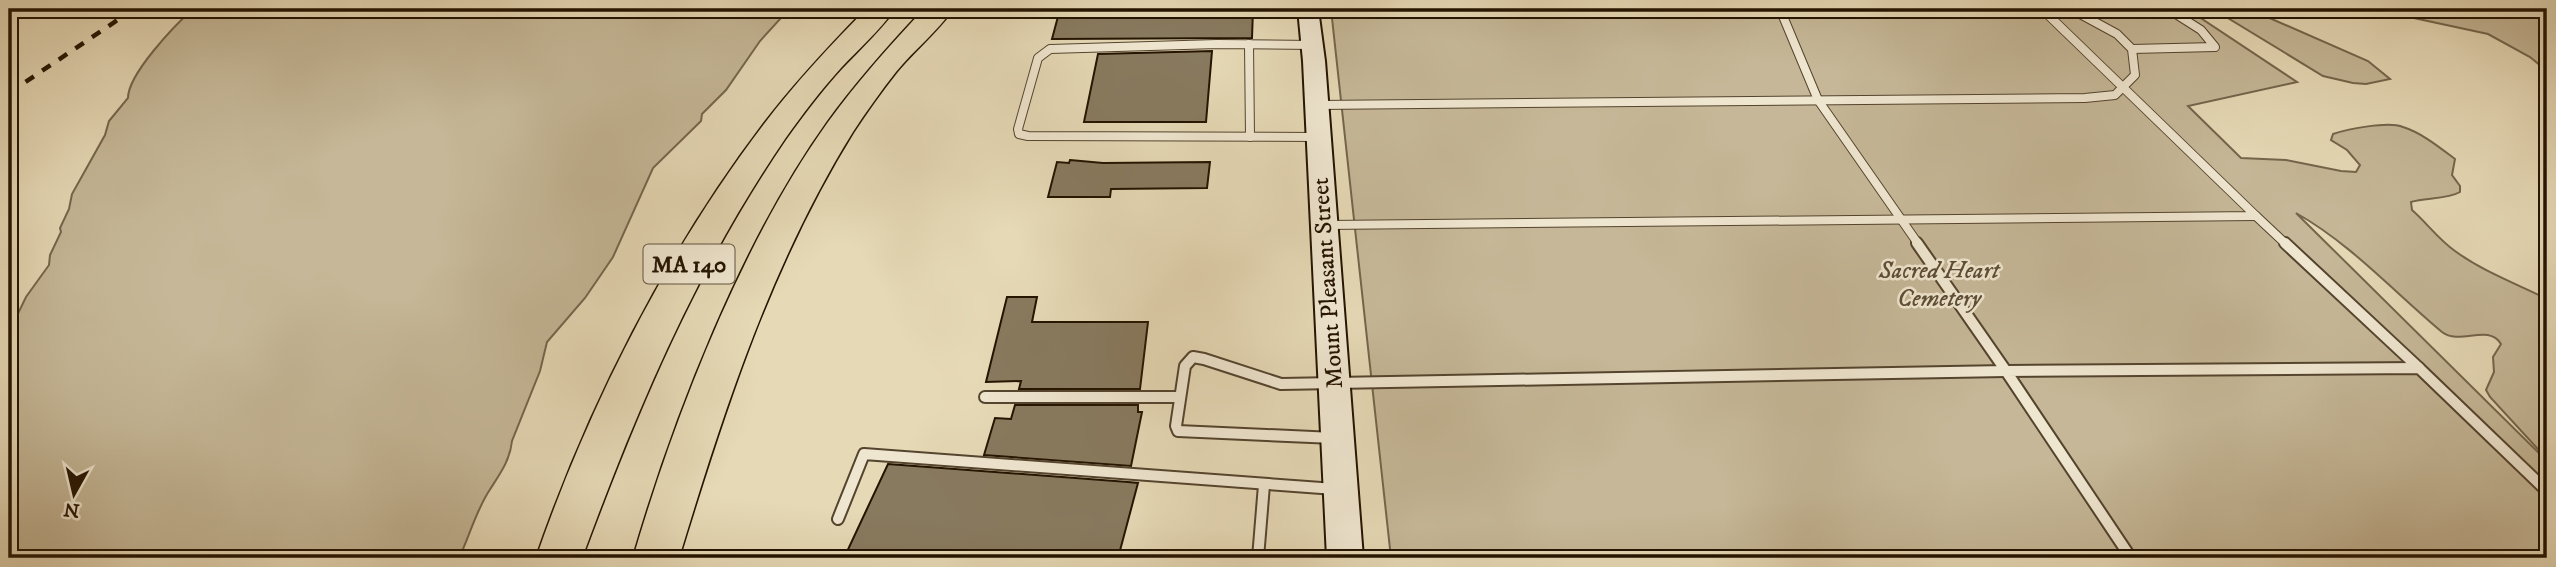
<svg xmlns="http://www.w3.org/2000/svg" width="2556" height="567" font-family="'IM FELL DW Pica',serif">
<rect width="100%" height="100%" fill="#e6d9b6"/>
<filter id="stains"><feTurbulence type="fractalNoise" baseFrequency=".00286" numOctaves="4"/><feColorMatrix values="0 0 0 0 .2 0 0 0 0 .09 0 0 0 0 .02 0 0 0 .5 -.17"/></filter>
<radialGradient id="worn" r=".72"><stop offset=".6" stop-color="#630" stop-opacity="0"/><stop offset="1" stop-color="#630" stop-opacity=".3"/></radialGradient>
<g fill="#c5b797" stroke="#74654c" stroke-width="2">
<path d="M193 9H785L781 18 760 41 726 90 702 114 701 121 653 168 613 257 585 298 547 342 540 371 512 441C510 461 499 475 489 491 476 511 469 537 459 558H9V332L26 297 49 265 50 255 61 232 60 228 69 209 72 194 105 135 109 121 128 98C128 74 175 25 193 9Z"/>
<path d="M1331 9H2187L2297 82 2188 106 2241 158 2286 160 2341 171 2356 172 2360 165 2347 150 2331 140 2333 134C2348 129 2388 121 2403 127 2422 133 2439 147 2455 159L2452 175 2460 186V192C2448 199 2426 198 2411 202L2412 210C2427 223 2438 239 2455 251 2482 271 2517 284 2547 299V459L2490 397 2486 390 2494 372 2493 357 2501 344C2488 323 2460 346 2442 332 2394 292 2351 244 2296 213L2547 461V558H1391Z"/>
<polygon points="2213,9 2249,9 2368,61 2390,79 2366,84 2353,83 2323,76"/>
<polygon points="2372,9 2547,9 2547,71 2530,57 2488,34"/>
</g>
<g fill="#887a5f" stroke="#231300" stroke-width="2">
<polygon points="1060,9 1253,9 1252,38 1052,39"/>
<polygon points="1212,51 1206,122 1084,122 1098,54"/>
<polygon points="1070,160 1103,163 1210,162 1207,188 1111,189 1110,197 1048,197 1057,162 1069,163"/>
<polygon points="1007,297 1037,297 1032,322 1148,322 1140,389 1019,389 1021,381 986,382"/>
<polygon points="1015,405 1138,405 1138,412 1142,412 1131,466 984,455 995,418 1011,419"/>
<polygon points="888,464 1128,482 1138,483 1118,558 844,558"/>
</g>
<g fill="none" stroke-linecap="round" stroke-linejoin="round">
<g stroke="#54442e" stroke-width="10">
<g id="service-far1">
<polyline points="1345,9 1394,9"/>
<polyline points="1780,9 1818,100 1919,245"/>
<polyline points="1249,44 1250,137"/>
<polyline points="1312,45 1217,44 1050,49 1038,58 1018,129 1019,134 1028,136 1318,137"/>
<polyline points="2132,49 2215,47 2201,30 2168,9"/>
<polyline points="1317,105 2085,98 2115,95 2135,75 2132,49 2117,34 2071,9"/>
<polyline points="2256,216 2287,245"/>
<polyline points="1326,225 2256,216 2042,9"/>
</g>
</g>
<g stroke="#54442e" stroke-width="14">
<g id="service">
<polyline points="2285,243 2419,368"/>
<polyline points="985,397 1180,397"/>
<polyline points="1334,438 1178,431 1176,426 1185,366 1193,357 1204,359 1281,384 2006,371 1917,243"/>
<polyline points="838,519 864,454 1335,489"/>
<polyline points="1258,558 1264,485"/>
<polyline points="2131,558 2006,371 2419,368 2547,491"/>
</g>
</g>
<g stroke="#231300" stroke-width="4">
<polygon id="secondary" points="1298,9 1318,9 1325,61 1363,558 1327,558 1303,61"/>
</g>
<g stroke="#231300" stroke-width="3">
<g id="motorway">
<path d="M866 9H895C880 30 859 49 841 68 821 90 802 115 785 139 695 271 637 409 582 558H536C589 405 666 253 764 124 795 83 830 46 866 9Z"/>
<path d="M924 9H953C937 32 914 50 896 72 881 91 866 112 853 132 771 264 724 410 679 558H633C674 417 742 242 828 122 857 82 890 45 924 9Z"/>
</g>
</g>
<use href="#service-far1" stroke="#efe6d0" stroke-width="8"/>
<use href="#service" stroke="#efe6d0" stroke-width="10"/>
<use href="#secondary" fill="#efe6d0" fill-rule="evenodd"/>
<use href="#motorway" fill="#e6d9b6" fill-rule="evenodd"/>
<polyline stroke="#231300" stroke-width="4.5" stroke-dasharray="10 10" stroke-linecap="butt" points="9,93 134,9"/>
</g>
<g text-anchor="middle" stroke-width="5" stroke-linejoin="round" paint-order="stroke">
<rect fill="#efe6d0" stroke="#60523e" stroke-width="2" x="643.5" y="244.5" width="91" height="39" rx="5"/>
<g font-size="23" font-weight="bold" fill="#231300">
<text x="689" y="272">MA 140</text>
</g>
<g font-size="24" font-style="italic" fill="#5c4c35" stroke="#efe6d0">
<text x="1939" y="278">Sacred Heart<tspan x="1939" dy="28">Cemetery</tspan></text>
</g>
<g font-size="24" fill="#231300" stroke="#efe6d0">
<text transform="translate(1327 283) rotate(-94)" y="8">Mount Pleasant Street</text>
</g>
</g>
<rect width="2556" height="567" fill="none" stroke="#e6d9b6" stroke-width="35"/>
<rect x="10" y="10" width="2535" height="546" fill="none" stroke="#231300" stroke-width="3.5"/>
<rect x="18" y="18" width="2521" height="532" fill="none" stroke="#231300" stroke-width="2"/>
<g transform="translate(74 494) rotate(188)" stroke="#efe6d0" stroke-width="5" paint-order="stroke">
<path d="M0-5L12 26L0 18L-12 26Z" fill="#231300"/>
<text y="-10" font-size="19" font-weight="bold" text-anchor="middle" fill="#231300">N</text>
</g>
<rect width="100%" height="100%" filter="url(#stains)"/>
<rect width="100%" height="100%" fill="url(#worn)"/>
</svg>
